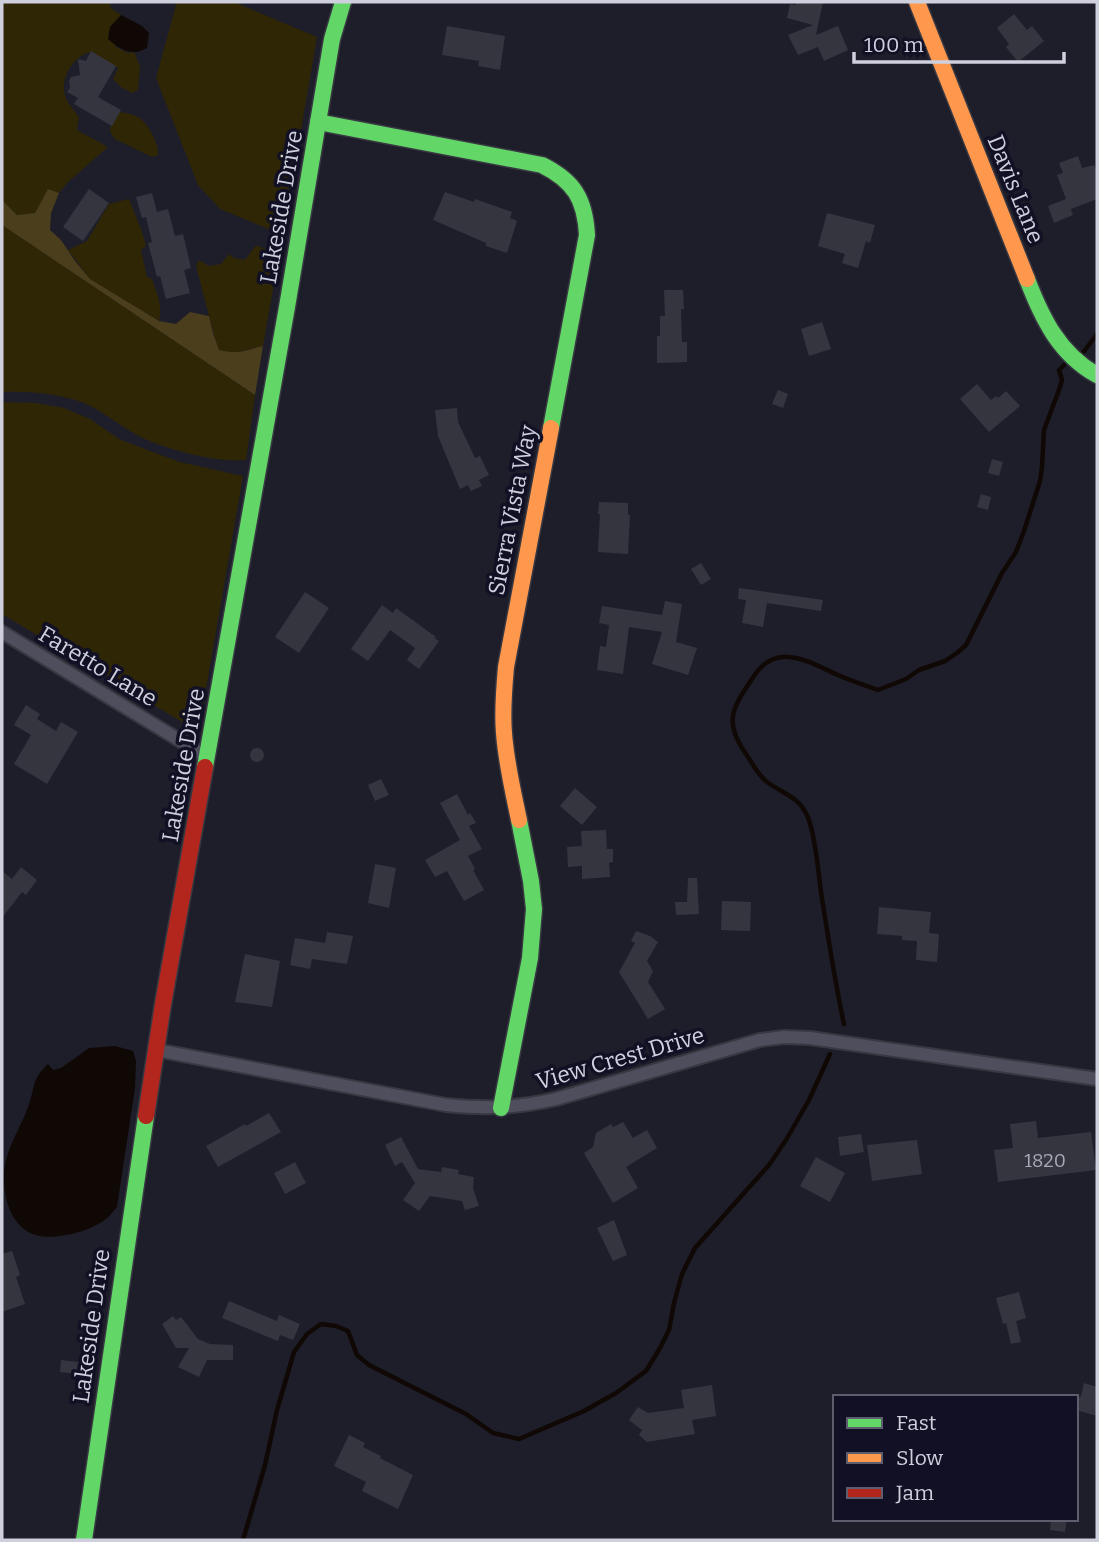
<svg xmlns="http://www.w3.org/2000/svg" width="1099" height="1542" font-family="Bitter,serif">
<rect width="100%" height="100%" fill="#1e1e2a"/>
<g fill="#2f2606">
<path d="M2 2H109L111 8 121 15 110 27 116 47 128 53 134 52 140 66 138 90 132 93 121 87 113 79 118 68 90 52C74 57 62 75 64 92 65 101 74 110 79 117L77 130 108 147 68 182 59 193 48 189 35 213 17 215 2 200Z"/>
<polygon points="172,2 234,2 317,37 283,235 220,209 198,185 156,78 176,5"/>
<path d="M119 112C124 113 131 113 136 116 147 121 159 143 158 155L152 157 115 139 110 132 111 125Z"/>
<path d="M129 199 141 229 146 245 141 250 147 277 152 279C157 293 163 306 159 321L90 279 68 250 87 241 109 204Z"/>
<path d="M2 225 255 395 246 460C216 463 163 449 137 435 118 425 101 409 81 402 56 393 28 391 2 392Z"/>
<polygon points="256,245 279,255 263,346 245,350 235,354 218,350 196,266 199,260 209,266 221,264 229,254 234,258 245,260"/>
<polygon points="2,402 36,403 64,408 90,419 119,439 155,453 180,462 243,476 203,706 198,716 191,723 184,723 2,614"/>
</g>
<path fill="#4a3e1c" d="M48 189 59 193 51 213 50 230 61 240 75 261 90 279 159 321 176 324 190 312 209 316 213 333 219 350C239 355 244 350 263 346L255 395 2 225V200L17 215 35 213Z"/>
<g fill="#0f0804">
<path d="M121 15 142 26 149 33 147 48C131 57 121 50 108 39L110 27Z"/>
<path d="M115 1046 133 1051 136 1061 135 1088 117 1207C114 1210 110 1216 106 1219 96 1227 79 1233 67 1235 58 1236 49 1238 40 1236 15 1232 5 1205 4 1182 2 1154 19 1132 28 1107 36 1087 30 1081 48 1064L53 1070 61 1068 89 1048Z"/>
</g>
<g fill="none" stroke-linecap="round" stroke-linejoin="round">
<g stroke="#0f0804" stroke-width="4.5">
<polyline points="1082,354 1097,334"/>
<path d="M844 1024C835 983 829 941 822 899 818 873 817 845 809 820 801 797 785 795 767 782 759 776 753 765 748 757 723 721 731 710 754 676 777 641 809 662 838 675 851 681 865 685 878 690L906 679 919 670 945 661 957 653 966 645 1002 573 1016 552 1024 531 1040 481 1042 467 1044 430 1059 390 1062 380 1059 370 1064 365"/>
<polyline points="243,1540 265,1465 277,1410 294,1352 307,1334 321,1324 336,1326 348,1331 357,1355 369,1365 466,1414 493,1433 519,1439 584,1411 616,1393 646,1371 660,1348 669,1330 674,1303 682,1274 695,1248 769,1165 786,1140 809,1100 830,1054"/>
</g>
</g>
<g fill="#35353f">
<polygon points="796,2 823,2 816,35 838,26 848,50 824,61 818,47 798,55 788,35 813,25 787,18 790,4 796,5"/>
<polygon points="1014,14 1027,30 1032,26 1044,41 1018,62 1006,47 1009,44 997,28"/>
<polygon points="447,26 505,36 500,70 478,66 479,61 442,55"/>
<polygon points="91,51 116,66 98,97 121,110 112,126 74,104 78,98 67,92 70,88 69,81 71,77 80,75 78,59 86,61"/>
<polygon points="1078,156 1082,168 1094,165 1097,172 1097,199 1071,209 1073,215 1054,223 1048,206 1066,199 1057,175 1063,173 1059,163"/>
<polygon points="89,189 109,203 83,241 63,227"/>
<polygon points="445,192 474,202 475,199 512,212 510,218 517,221 507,253 486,246 486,243 433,220"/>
<polygon points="152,193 157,212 168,209 175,236 183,234 191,268 184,270 190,293 166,299 160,276 157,277 148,243 152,242 146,217 142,218 136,197"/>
<polygon points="827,213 875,225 870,243 866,241 858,268 842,263 845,254 818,246"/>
<polygon points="664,290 683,290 684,309 681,309 682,342 687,342 687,362 657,363 657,336 660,336 660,316 665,316"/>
<polygon points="822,322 831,349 809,356 801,329"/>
<polygon points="977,384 991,400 996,396 998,398 1006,391 1020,406 989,432 960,399"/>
<polygon points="778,390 788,394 783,408 772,404"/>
<polygon points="457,408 458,422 475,458 480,456 489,475 479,480 482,486 471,491 468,485 460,489 438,436 435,410"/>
<polygon points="992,459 1003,462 999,476 988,473"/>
<polygon points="981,494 991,497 988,510 977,507"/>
<polygon points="599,502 628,503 628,515 630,515 628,554 598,552 600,514 598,514"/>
<polygon points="701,563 711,579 701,585 691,569"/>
<polygon points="739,588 823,600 821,611 767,603 763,627 742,623 746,600 738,599"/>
<polygon points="305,592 329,608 299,653 275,637"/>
<polygon points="665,601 682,604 676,642 697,648 688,675 652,664 662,632 629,627 623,674 597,670 600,646 606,647 609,625 599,623 602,606 662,615"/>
<polygon points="382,605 393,613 396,608 436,637 434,638 439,641 419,669 407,660 415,648 390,630 368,661 351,649"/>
<polygon points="26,705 40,714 37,719 56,731 61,722 78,732 47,784 14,764 31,735 14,725"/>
<circle cx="257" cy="755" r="7"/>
<polygon points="381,779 389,795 375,801 368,785"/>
<polygon points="575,788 597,807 582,825 560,806"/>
<polygon points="457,794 468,815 470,813 476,823 469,826 482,849 468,856 475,869 473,870 484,890 464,901 447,871 435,877 425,860 460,840 440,803"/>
<polygon points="606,830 607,849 613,849 613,862 609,863 610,877 582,879 582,866 568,867 567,847 582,846 581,831"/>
<polygon points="375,864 396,868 389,908 368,903"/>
<polygon points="21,867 37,880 26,895 22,892 2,918 2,871 12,879"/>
<polygon points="688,878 697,878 699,914 676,915 675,902 687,902"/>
<polygon points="722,901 751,902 750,931 721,930"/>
<polygon points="879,907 931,912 929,933 939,934 937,962 916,960 917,941 902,940 902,936 877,934"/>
<polygon points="636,931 650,936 658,942 647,961 653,971 648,982 665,1009 648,1019 619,972 635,943 631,941"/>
<polygon points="327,932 353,936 347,964 312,959 310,969 290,965 295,938 325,943"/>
<polygon points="245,954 280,961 272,1007 235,1002"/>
<polygon points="269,1113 281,1132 218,1167 206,1146 245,1124 246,1126"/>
<polygon points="1036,1121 1038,1138 1091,1132 1096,1170 998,1182 994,1150 1013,1148 1010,1124"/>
<polygon points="623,1122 633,1138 647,1130 657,1148 626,1167 638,1188 613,1203 584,1153 593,1147 596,1133 611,1124 613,1127"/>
<polygon points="861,1134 864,1152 840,1156 838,1137"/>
<polygon points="401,1137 418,1169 441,1172 442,1167 459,1170 458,1174 474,1177 473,1188 479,1206 465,1210 462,1201 430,1196 419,1211 403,1200 415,1183 402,1162 395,1166 385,1145"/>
<polygon points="917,1140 922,1174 872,1181 867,1145"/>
<polygon points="816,1157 845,1173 830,1202 800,1186"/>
<polygon points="295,1162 306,1183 285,1194 274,1173"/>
<polygon points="614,1220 627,1255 613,1261 597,1228"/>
<polygon points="12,1251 20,1275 16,1277 25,1304 2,1312 2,1254"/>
<polygon points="1019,1292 1026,1318 1016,1321 1021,1342 1011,1344 1006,1323 1003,1324 996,1298"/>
<polygon points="229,1301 277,1321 279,1315 300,1324 293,1340 280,1335 278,1341 222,1318"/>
<polygon points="173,1316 176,1320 181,1317 198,1339 210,1344 233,1345 233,1360 207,1360 199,1377 178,1367 189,1348 176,1348 162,1324"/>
<polygon points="61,1360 86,1363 85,1375 60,1372"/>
<polygon points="1084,1383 1097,1387 1097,1416 1076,1410 1076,1399 1081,1396"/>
<polygon points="712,1385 716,1416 692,1420 695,1434 647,1442 639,1435 642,1430 629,1420 638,1407 648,1413 684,1408 681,1390"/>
<polygon points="349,1435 365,1443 363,1447 381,1456 380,1458 413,1475 398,1509 362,1491 366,1482 334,1466"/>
<polygon points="1051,1519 1067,1519 1065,1532 1050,1530"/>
</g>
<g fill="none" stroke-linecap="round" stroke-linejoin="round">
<g stroke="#383842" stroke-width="16">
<g id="street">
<polyline points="2,632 207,757"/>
<path d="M156 1050 446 1105C486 1109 516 1108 556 1099L760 1040 784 1037 810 1038 1097 1079"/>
</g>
</g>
<g stroke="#383842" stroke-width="19">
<g id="fast">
<path d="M318 122 542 165C574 181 585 199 587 235L551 428"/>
<path d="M1027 279C1042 318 1059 354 1097 375"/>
<polyline points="205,767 287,307 332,39 343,2"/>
<polyline points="501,1108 530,958 534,909 531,881 519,820"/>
<polyline points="84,1540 146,1116"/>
</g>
</g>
<g stroke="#383842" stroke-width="19">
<g id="slow">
<polyline points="917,2 1027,279"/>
<path d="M519 820C513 791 506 762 504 733 502 711 504 689 506 667L551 428"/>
</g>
</g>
<g stroke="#383842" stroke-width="19">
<polyline id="jam" points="146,1116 163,1004 205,767"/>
</g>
<use href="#street" stroke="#4e4e5d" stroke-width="12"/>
<use href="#fast" stroke="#63d668" stroke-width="16"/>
<use href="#slow" stroke="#ff974d" stroke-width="16"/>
<use href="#jam" stroke="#b3261e" stroke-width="16"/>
</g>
<g text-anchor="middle" stroke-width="7" stroke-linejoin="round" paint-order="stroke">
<g font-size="19" fill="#a8a9b6">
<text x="1045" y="1167">1820</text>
</g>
<g font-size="23" fill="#cfd0de" stroke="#111024">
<text transform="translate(1016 189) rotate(68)" y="8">Davis Lane</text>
<text transform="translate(281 207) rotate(-80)" y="8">Lakeside Drive</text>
<text transform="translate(512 510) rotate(-79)" y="8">Sierra Vista Way</text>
<text transform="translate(98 666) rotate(31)" y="8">Faretto Lane</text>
<text transform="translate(183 765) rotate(-80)" y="8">Lakeside Drive</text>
<text transform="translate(620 1058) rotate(-16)" y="8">View Crest Drive</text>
<text transform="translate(91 1326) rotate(-82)" y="8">Lakeside Drive</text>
</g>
</g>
<rect width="1099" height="1542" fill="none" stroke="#cfd0de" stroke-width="7"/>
<rect x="833" y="1395" width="245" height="126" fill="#111024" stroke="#5d5d6e" stroke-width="2"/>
<rect x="847" y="1418" width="35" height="10" fill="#63d668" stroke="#5d5d6e" stroke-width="2"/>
<text x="896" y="1430" font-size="21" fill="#cfd0de">Fast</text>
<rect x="847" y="1453" width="35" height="10" fill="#ff974d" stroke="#5d5d6e" stroke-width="2"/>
<text x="896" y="1465" font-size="21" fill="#cfd0de">Slow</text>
<rect x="847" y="1488" width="35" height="10" fill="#b3261e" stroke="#5d5d6e" stroke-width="2"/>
<text x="896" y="1500" font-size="21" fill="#cfd0de">Jam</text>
<path d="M854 52v10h210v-10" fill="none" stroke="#cfd0de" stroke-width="3.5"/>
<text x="864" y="52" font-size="21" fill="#cfd0de" stroke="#111024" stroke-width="5" paint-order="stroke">100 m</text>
</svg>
